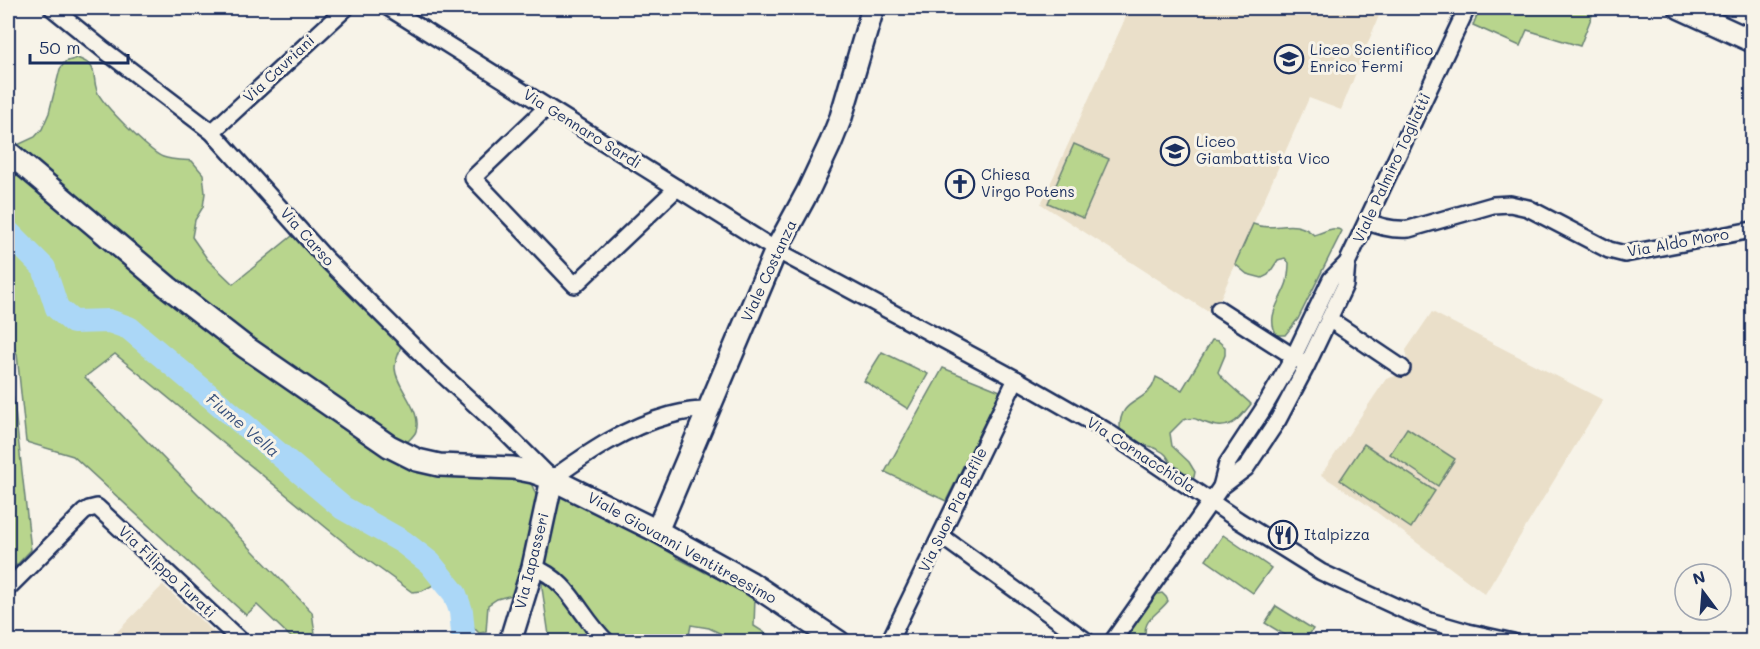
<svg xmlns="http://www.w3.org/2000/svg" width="1760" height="649" font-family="Mali,sans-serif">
<rect width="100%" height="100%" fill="#f7f3e8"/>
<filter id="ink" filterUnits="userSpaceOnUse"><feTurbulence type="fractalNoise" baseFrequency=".0167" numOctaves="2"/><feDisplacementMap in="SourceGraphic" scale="12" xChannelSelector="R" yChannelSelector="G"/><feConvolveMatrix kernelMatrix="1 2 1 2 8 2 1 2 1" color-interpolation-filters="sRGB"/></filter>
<g filter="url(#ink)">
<g fill="#eadfc9">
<polygon points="1130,8 1382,8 1341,110 1309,98 1213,315 1041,204"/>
<polygon points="1432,312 1603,400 1485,594 1363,502 1321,475 1386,379 1399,375 1408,361 1406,350"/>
<polygon points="163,585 223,641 108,641"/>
</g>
<g fill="#b8d58d" stroke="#6a8276" stroke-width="1.5">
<polygon points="1480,8 1595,8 1580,46 1527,30 1520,46 1473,25"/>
<path d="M77 58C100 66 91 74 97 91 101 103 151 153 163 157 171 160 183 160 192 161L203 174 205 193 203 207 195 220 192 237 208 260 233 284 297 232 401 340C402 350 395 359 395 368 396 388 423 411 416 431 415 435 410 439 407 442L393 440 237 335 9 149 35 137 42 129 49 113 60 69 65 62Z"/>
<polygon points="1074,144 1109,159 1083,218 1048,203"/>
<polygon points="8,159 388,457 510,473 531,483 537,497 538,517 516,594 497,599 488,605 486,632 479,633 474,628 466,603 433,585 422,591 412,592 351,548 115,354 85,377 312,612 316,641 295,641 257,605 246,615 73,456 26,442 17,354 8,336"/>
<path d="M1253 224C1276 233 1293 216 1314 235 1323 233 1333 225 1342 231L1298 319 1285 335H1277C1265 316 1281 301 1287 282 1288 276 1289 269 1289 263L1285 258 1278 260 1268 275 1262 278 1247 274 1235 264Z"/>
<path d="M1212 340 1218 341 1225 347V355L1218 372C1222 380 1243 396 1251 404 1238 421 1229 432 1206 423 1193 419 1198 417 1183 420L1170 433 1172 446 1189 462 1195 472 1194 477C1172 478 1176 468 1166 455 1160 448 1148 446 1140 443 1132 440 1126 434 1120 429 1119 400 1141 404 1152 387 1154 384 1155 380 1156 377L1182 390Z"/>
<polygon points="8,350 31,550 8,574"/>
<polygon points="882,352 928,374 908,409 864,381"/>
<polygon points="943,368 1000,391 946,501 885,472"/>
<polygon points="1407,428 1455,459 1438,486 1390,454"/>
<polygon points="1364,444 1435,491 1411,528 1340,480"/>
<polygon points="558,486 672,548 677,558 755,598 754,626 778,641 736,641 709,628 691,625 688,641 550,642 542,588 544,529"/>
<polygon points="1223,535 1271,568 1253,593 1206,560"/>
<path d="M1162 593 1166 597 1168 601C1158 615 1139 620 1147 641L1121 642 1153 595Z"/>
<polygon points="1276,606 1313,629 1305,641 1295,641 1265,623"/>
</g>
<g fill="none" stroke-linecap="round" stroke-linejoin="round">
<polyline stroke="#abd7f7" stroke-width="24" points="8,232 44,268 57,308 73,322 109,321 129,328 343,508 403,542 430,563 455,594 461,611 464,642"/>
<g stroke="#1b2f5e" stroke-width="20">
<g id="street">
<path d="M52 8 104 50 212 132 324 257 429 362 505 432 552 479C589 452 626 427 671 415 684 412 695 409 708 411"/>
<polyline points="389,8 776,250 1016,379 1105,430 1238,520 1321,572 1401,609 1430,621 1468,632 1513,642"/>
<polyline points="547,107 473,178 575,285 677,188"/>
<polyline points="212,132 346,8"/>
<path d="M1367 221C1381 228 1393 230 1409 229L1493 205 1510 204 1528 208 1609 250 1625 254 1752 230"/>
<polyline points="1219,309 1302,362"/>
<polyline points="1329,319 1402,368"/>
<polyline points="1221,487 1227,464 1262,411 1293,358 1331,279 1347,263 1467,8"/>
<polyline points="941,536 1088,642"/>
<path d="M533 567C571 581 579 616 607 642"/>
<polyline points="8,588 84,512 89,509 97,507 242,642"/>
<polyline points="889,642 1016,379"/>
<polyline points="1112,642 1221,487 1246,468 1278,420 1307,365 1345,285 1347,263"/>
</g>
</g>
<g stroke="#1b2f5e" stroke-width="26">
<g id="secondary">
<polyline points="1680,8 1752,41"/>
<polyline points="8,152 168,287 244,346 389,446 417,460 439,465 513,468 533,472 552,479 657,531 751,583 839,642"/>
<polyline points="657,531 776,250 808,191 831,142 841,117 873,8"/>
<polyline points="510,642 533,567 552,479"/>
</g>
</g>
<use href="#street" stroke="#f7f3e8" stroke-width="15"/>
<use href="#secondary" stroke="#f7f3e8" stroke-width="21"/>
</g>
</g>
<defs>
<g id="school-ring" transform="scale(1.5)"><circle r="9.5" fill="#f7f3e8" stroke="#1b2f5e" stroke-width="1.5"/><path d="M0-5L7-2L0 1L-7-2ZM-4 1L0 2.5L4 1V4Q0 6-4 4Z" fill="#1b2f5e"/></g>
<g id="church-ring" transform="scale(1.5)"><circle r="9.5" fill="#f7f3e8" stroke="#1b2f5e" stroke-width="1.5"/><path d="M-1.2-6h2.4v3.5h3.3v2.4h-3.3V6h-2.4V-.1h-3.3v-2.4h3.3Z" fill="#1b2f5e"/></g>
<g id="restaurant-ring" transform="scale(1.5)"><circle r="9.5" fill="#f7f3e8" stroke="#1b2f5e" stroke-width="1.5"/><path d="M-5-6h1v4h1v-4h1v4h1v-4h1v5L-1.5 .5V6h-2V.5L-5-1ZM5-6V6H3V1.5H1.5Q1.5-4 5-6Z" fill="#1b2f5e"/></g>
</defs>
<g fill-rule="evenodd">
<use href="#school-ring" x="1289" y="59"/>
<use href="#school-ring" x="1175" y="151"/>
<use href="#church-ring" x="960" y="184"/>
<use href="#restaurant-ring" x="1283" y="535"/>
</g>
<g text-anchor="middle" stroke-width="6" stroke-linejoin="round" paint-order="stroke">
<g font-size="15" fill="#1b2f5e" stroke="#f7f3e8" text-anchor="start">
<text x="1310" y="55">Liceo Scientifico<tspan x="1310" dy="17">Enrico Fermi</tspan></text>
<text x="1196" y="147">Liceo<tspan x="1196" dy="17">Giambattista Vico</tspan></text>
<text x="981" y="180">Chiesa<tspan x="981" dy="17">Virgo Potens</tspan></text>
<text x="1304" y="540">Italpizza</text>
</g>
<g font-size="15" fill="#1b2f5e" stroke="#f7f3e8">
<text transform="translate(279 69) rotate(-43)" y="5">Via Cavriani</text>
<text transform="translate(582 129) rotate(32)" y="5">Via Gennaro Sardi</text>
<text transform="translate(1392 168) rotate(-65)" y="5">Viale Palmiro Togliatti</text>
<text transform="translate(307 237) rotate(48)" y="5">Via Carso</text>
<text transform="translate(1678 243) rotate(-10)" y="5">Via Aldo Moro</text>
<text transform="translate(769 271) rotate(-65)" y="5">Viale Costanza</text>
<text transform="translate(1141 455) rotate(33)" y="5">Via Cornacchiola</text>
<text transform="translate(953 510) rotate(-64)" y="5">Via Suor Pia Bafile</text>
<text transform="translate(682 548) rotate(29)" y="5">Viale Giovanni Ventitreesimo</text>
<text transform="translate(532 561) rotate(-76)" y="5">Via Iapasseri</text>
<text transform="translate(167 572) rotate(43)" y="5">Via Filippo Turati</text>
</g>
<g font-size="16" font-style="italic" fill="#38517d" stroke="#f7f3e8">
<text transform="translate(243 425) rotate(40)" y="6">Fiume Vella</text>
</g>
</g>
<rect width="1760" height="649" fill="none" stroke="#f7f3e8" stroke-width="30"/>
<rect x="15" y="15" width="1730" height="619" fill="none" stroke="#1b2f5e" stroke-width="2" filter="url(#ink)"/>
<g transform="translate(1703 592) rotate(344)"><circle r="28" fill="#f7f3e8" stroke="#9fa5b1" stroke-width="1.5"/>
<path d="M0-4.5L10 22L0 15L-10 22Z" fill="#1b2f5e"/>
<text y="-9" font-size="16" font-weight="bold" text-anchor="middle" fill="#1b2f5e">N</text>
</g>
<path d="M30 54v9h98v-9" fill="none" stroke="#1b2f5e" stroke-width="3"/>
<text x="39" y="54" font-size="18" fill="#1b2f5e" stroke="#f7f3e8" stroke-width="4.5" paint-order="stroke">50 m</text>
</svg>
